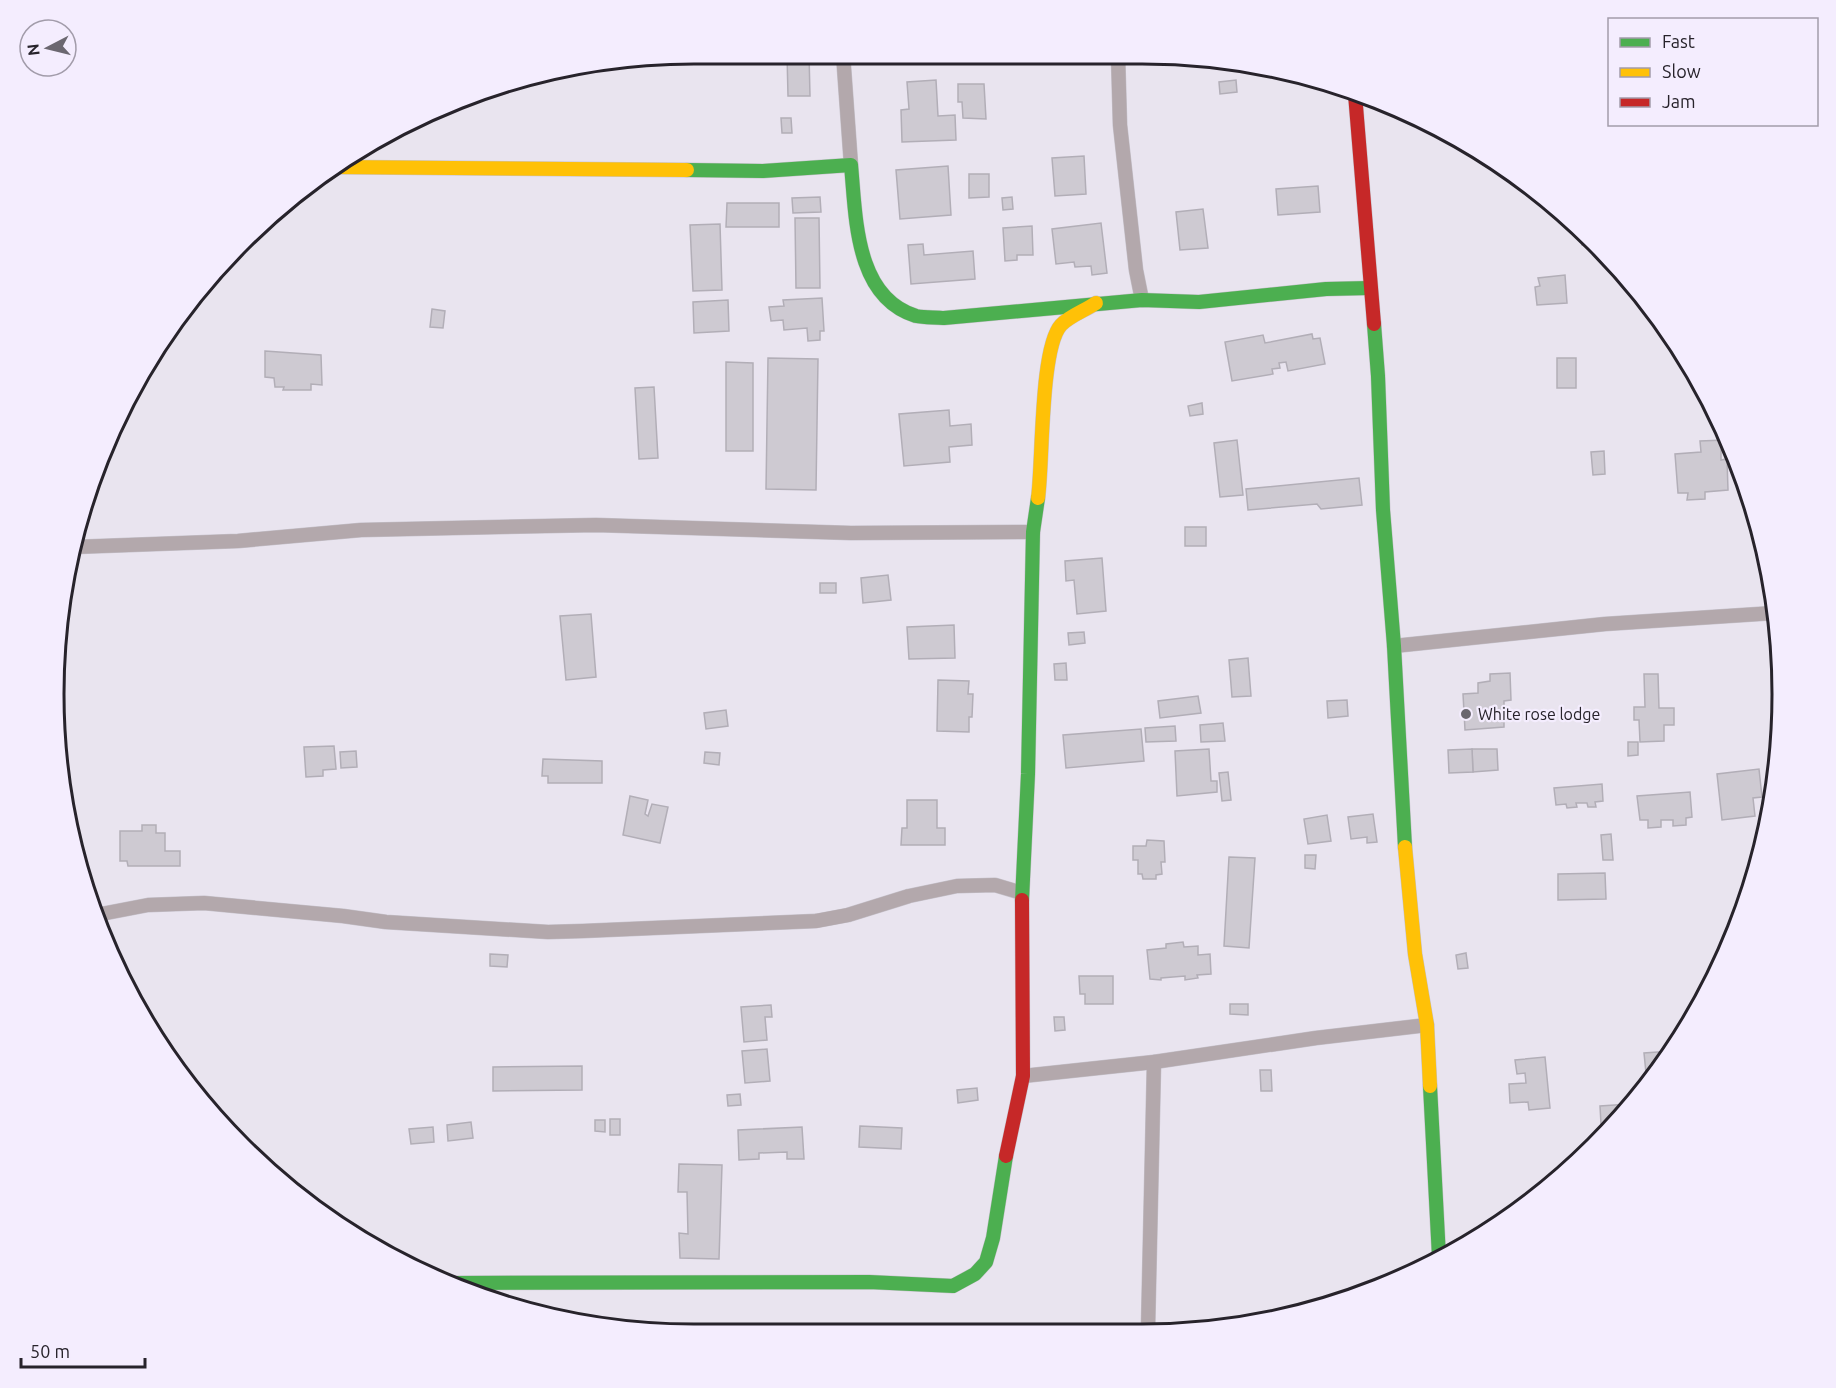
<svg xmlns="http://www.w3.org/2000/svg" width="1836" height="1388" font-family="Ubuntu,sans-serif">
<rect width="100%" height="100%" fill="#e9e4ef"/>
<g fill="#cecad2" stroke="#b2aeb7" stroke-width="1.5">
<polygon points="787,54 809,54 810,96 788,96"/>
<polygon points="970,55 981,55 981,62 971,63"/>
<polygon points="936,80 938,116 955,115 956,140 902,142 901,110 909,109 907,82"/>
<polygon points="1236,80 1237,92 1220,94 1219,82"/>
<polygon points="958,84 984,84 986,119 963,118 962,102 958,102"/>
<polygon points="781,118 791,118 792,133 782,133"/>
<polygon points="1084,156 1086,194 1055,196 1052,158"/>
<polygon points="948,166 951,215 900,219 896,170"/>
<polygon points="969,174 989,174 989,197 969,198"/>
<polygon points="1318,186 1320,212 1278,215 1276,189"/>
<polygon points="820,197 821,212 793,213 792,198"/>
<polygon points="1012,197 1013,209 1003,210 1002,198"/>
<polygon points="727,203 779,203 779,227 726,227"/>
<polygon points="1203,209 1208,248 1180,250 1176,212"/>
<polygon points="795,218 819,218 820,288 796,288"/>
<polygon points="1101,223 1107,273 1092,275 1091,266 1075,267 1074,262 1056,264 1052,229"/>
<polygon points="720,224 722,290 693,291 690,225"/>
<polygon points="1032,226 1033,255 1017,255 1017,260 1005,261 1003,228"/>
<polygon points="1580,230 1594,241 1596,244 1582,245"/>
<polygon points="923,244 924,255 973,251 975,279 911,284 908,245"/>
<polygon points="1565,275 1567,303 1537,305 1535,287 1540,286 1538,278"/>
<polygon points="822,298 824,331 820,331 820,340 808,341 807,328 784,330 783,320 771,321 769,307 784,306 783,300"/>
<polygon points="728,300 729,331 694,333 693,302"/>
<polygon points="432,309 445,311 443,328 430,327"/>
<polygon points="1312,334 1313,339 1320,338 1325,364 1288,371 1286,362 1279,363 1280,368 1272,369 1273,374 1232,381 1225,342 1263,335 1265,343"/>
<polygon points="265,351 321,355 322,385 311,384 311,390 283,390 284,387 275,387 274,378 265,377"/>
<polygon points="768,358 818,359 816,490 766,489"/>
<rect x="1557" y="358" width="19" height="30"/>
<polygon points="726,362 753,363 753,451 726,451"/>
<polygon points="654,387 658,458 639,459 635,388"/>
<polygon points="1202,403 1203,414 1190,416 1188,406"/>
<polygon points="949,410 950,426 971,424 972,445 949,447 950,462 904,466 899,414"/>
<polygon points="1237,440 1243,495 1220,497 1214,443"/>
<polygon points="1725,440 1726,449 1721,450 1721,460 1727,459 1728,490 1705,492 1705,499 1687,500 1688,493 1678,493 1675,454 1701,452 1700,441"/>
<polygon points="1604,451 1605,474 1593,475 1591,452"/>
<polygon points="1359,478 1362,505 1321,509 1317,504 1248,510 1246,489"/>
<rect x="1185" y="527" width="21" height="19"/>
<polygon points="1102,558 1106,611 1077,614 1074,580 1066,581 1065,561"/>
<polygon points="888,575 891,600 863,603 861,578"/>
<rect x="820" y="583" width="16" height="10"/>
<polygon points="591,614 596,677 566,680 560,616"/>
<polygon points="954,625 955,658 909,659 907,627"/>
<polygon points="1084,632 1085,643 1069,645 1068,633"/>
<polygon points="1248,658 1251,696 1232,697 1229,660"/>
<polygon points="1066,663 1067,680 1055,680 1054,664"/>
<polygon points="1510,673 1511,700 1504,701 1504,727 1465,730 1463,694 1478,693 1478,683 1490,681 1490,674"/>
<polygon points="1644,674 1658,674 1659,708 1674,708 1674,725 1664,725 1664,741 1640,742 1639,720 1634,720 1634,707 1645,707"/>
<polygon points="938,680 969,681 968,694 973,694 972,717 969,717 969,732 937,731"/>
<polygon points="1198,696 1201,713 1160,718 1158,701"/>
<polygon points="1347,700 1348,716 1328,718 1327,701"/>
<polygon points="726,710 728,726 706,729 704,713"/>
<polygon points="1223,723 1225,741 1201,742 1200,725"/>
<polygon points="1175,726 1176,741 1146,742 1145,728"/>
<polygon points="1141,729 1144,761 1066,768 1063,735"/>
<polygon points="1628,742 1638,742 1638,755 1628,756"/>
<polygon points="334,746 336,769 323,770 323,776 306,777 304,747"/>
<polygon points="1209,749 1211,781 1217,781 1217,792 1177,796 1175,751"/>
<polygon points="1472,749 1497,749 1498,770 1473,772"/>
<polygon points="1472,749 1473,772 1449,773 1448,750"/>
<polygon points="356,751 357,767 341,768 340,752"/>
<polygon points="705,752 720,753 719,765 704,763"/>
<polygon points="543,759 602,761 602,783 548,783 548,776 542,776"/>
<polygon points="1759,769 1762,797 1753,798 1755,816 1722,820 1717,774"/>
<polygon points="1228,772 1231,800 1222,801 1219,773"/>
<polygon points="1602,784 1603,801 1595,802 1596,807 1588,807 1587,803 1576,803 1577,807 1567,808 1566,804 1556,805 1554,788"/>
<polygon points="1690,792 1692,817 1686,818 1686,825 1673,826 1673,820 1661,820 1661,827 1648,828 1648,820 1640,820 1637,796"/>
<polygon points="630,796 648,800 645,814 648,816 652,804 668,807 660,843 623,835"/>
<polygon points="907,800 937,800 937,828 945,828 945,845 901,845 902,828 907,828"/>
<polygon points="1373,814 1377,842 1367,843 1367,837 1351,839 1348,817"/>
<polygon points="1327,815 1331,841 1308,844 1304,819"/>
<polygon points="142,825 156,825 156,833 165,833 165,851 180,851 180,866 128,866 127,861 120,861 120,831 142,831"/>
<polygon points="1611,834 1613,860 1603,860 1601,835"/>
<polygon points="1147,840 1164,841 1165,862 1161,862 1162,874 1156,875 1156,879 1143,879 1142,874 1138,874 1138,860 1133,860 1133,846 1146,846"/>
<polygon points="1305,855 1316,855 1315,869 1305,868"/>
<polygon points="1229,857 1255,858 1249,948 1224,946"/>
<polygon points="1605,873 1606,899 1558,900 1558,874"/>
<polygon points="1183,942 1184,947 1198,946 1198,955 1210,954 1211,974 1197,975 1198,978 1185,980 1185,976 1161,978 1161,980 1150,979 1147,950 1166,948 1166,944"/>
<polygon points="1466,953 1468,968 1458,969 1456,955"/>
<polygon points="490,954 508,955 507,967 490,966"/>
<polygon points="1079,976 1113,976 1113,1004 1085,1004 1085,994 1080,994"/>
<polygon points="1230,1004 1248,1004 1248,1015 1230,1014"/>
<polygon points="771,1005 772,1017 765,1017 767,1040 744,1042 741,1007"/>
<polygon points="1054,1017 1064,1017 1065,1030 1055,1031"/>
<polygon points="767,1049 770,1081 745,1083 742,1051"/>
<polygon points="1672,1051 1672,1052 1647,1083 1644,1053"/>
<polygon points="1545,1057 1550,1108 1529,1110 1528,1102 1510,1103 1509,1084 1526,1083 1525,1073 1517,1074 1515,1060"/>
<polygon points="582,1066 582,1090 493,1091 493,1067"/>
<polygon points="1260,1070 1271,1070 1272,1091 1261,1091"/>
<polygon points="977,1088 978,1100 958,1103 957,1090"/>
<polygon points="740,1094 741,1105 728,1106 727,1095"/>
<polygon points="1629,1104 1614,1123 1601,1124 1600,1106"/>
<rect x="610" y="1119" width="10" height="16"/>
<polygon points="595,1120 605,1120 605,1132 595,1131"/>
<polygon points="471,1122 473,1138 448,1141 447,1125"/>
<polygon points="860,1126 902,1128 901,1149 859,1147"/>
<polygon points="433,1127 434,1142 411,1144 409,1129"/>
<polygon points="802,1127 804,1159 787,1159 787,1152 759,1153 759,1159 739,1160 738,1130"/>
<polygon points="679,1164 722,1165 719,1259 680,1258 679,1233 688,1234 687,1192 678,1192"/>
</g>
<g fill="none" stroke-linecap="round" stroke-linejoin="round">
<g stroke="#c6c2cb" stroke-width="15">
<g id="street">
<polyline points="843,54 851,165"/>
<polyline points="1118,55 1120,125 1136,270 1142,300"/>
<polyline points="74,547 238,541 361,530 596,525 851,533 1033,532"/>
<polyline points="1394,646 1605,624 1774,613"/>
<polyline points="96,915 148,905 204,903 343,916 386,922 548,932 583,931 816,921 848,915 909,896 957,886 995,885 1022,893"/>
<polyline points="1023,1076 1154,1062 1316,1038 1427,1025"/>
<polyline points="1148,1329 1154,1062"/>
</g>
</g>
<g stroke="#c6c2cb" stroke-width="15">
<g id="fast">
<path d="M687 170 763 171 851 165C856 218 855 297 916 316 925 318 935 317 944 318L1142 300 1199 302 1326 289 1370 288"/>
<polyline points="1374,324 1378,376 1383,510 1394,646 1405,847"/>
<polyline points="1022,900 1028,774 1033,532 1038,498"/>
<polyline points="1430,1086 1439,1257"/>
<polyline points="454,1283 869,1282 953,1286 975,1274 986,1262 993,1238 1006,1156"/>
</g>
</g>
<g stroke="#c6c2cb" stroke-width="15">
<g id="slow">
<polyline points="335,167 687,170"/>
<path d="M1038 498C1043 463 1040 348 1061 325 1069 316 1086 310 1096 303"/>
<polyline points="1405,847 1415,954 1427,1025 1430,1086"/>
</g>
</g>
<g stroke="#c6c2cb" stroke-width="15">
<g id="jam">
<polyline points="1355,94 1374,324"/>
<polyline points="1006,1156 1023,1076 1022,900"/>
</g>
</g>
<use href="#street" stroke="#b3a8ac" stroke-width="14"/>
<use href="#fast" stroke="#4caf50" stroke-width="14"/>
<use href="#slow" stroke="#ffc107" stroke-width="14"/>
<use href="#jam" stroke="#c62828" stroke-width="14"/>
</g>
<circle fill="#6b6770" stroke="#f4edfe" stroke-width="2" cx="1466" cy="714" r="6"/>
<g text-anchor="middle" stroke-width="4.5" stroke-linejoin="round" paint-order="stroke">
<g font-size="16" fill="#27232b" stroke="#f4edfe" text-anchor="start">
<text x="1478" y="720">White rose lodge</text>
</g>
</g>
<path d="M0 0H1836V1388H0ZM694 64H1142A630 630 0 0 1 1772 694V694A630 630 0 0 1 1142 1324H694A630 630 0 0 1 64 694V694A630 630 0 0 1 694 64Z" fill="#f4edfe" fill-rule="evenodd"/>
<path fill="none" stroke="#27232b" stroke-width="3" d="M694 64H1142A630 630 0 0 1 1772 694V694A630 630 0 0 1 1142 1324H694A630 630 0 0 1 64 694V694A630 630 0 0 1 694 64Z"/>
<rect x="1608" y="18" width="210" height="108" fill="#f4edfe" stroke="#a29caa" stroke-width="1.5"/>
<rect x="1620" y="38" width="30" height="9" fill="#4caf50" stroke="#a29caa" stroke-width="1.5"/>
<text x="1662" y="48" font-size="18" fill="#27232b">Fast</text>
<rect x="1620" y="68" width="30" height="9" fill="#ffc107" stroke="#a29caa" stroke-width="1.5"/>
<text x="1662" y="78" font-size="18" fill="#27232b">Slow</text>
<rect x="1620" y="98" width="30" height="9" fill="#c62828" stroke="#a29caa" stroke-width="1.5"/>
<text x="1662" y="108" font-size="18" fill="#27232b">Jam</text>
<g transform="translate(48 48) rotate(263)"><circle r="28" fill="#f4edfe" stroke="#a29caa" stroke-width="1.5"/>
<path d="M0-4.5L10 22L0 15L-10 22Z" fill="#6b6770"/>
<text y="-9" font-size="16" font-weight="bold" text-anchor="middle" fill="#27232b">N</text>
</g>
<path d="M21 1358v9h124v-9" fill="none" stroke="#27232b" stroke-width="3"/>
<text x="30" y="1358" font-size="18" fill="#27232b" stroke="#f4edfe" stroke-width="4.5" paint-order="stroke">50 m</text>
</svg>
